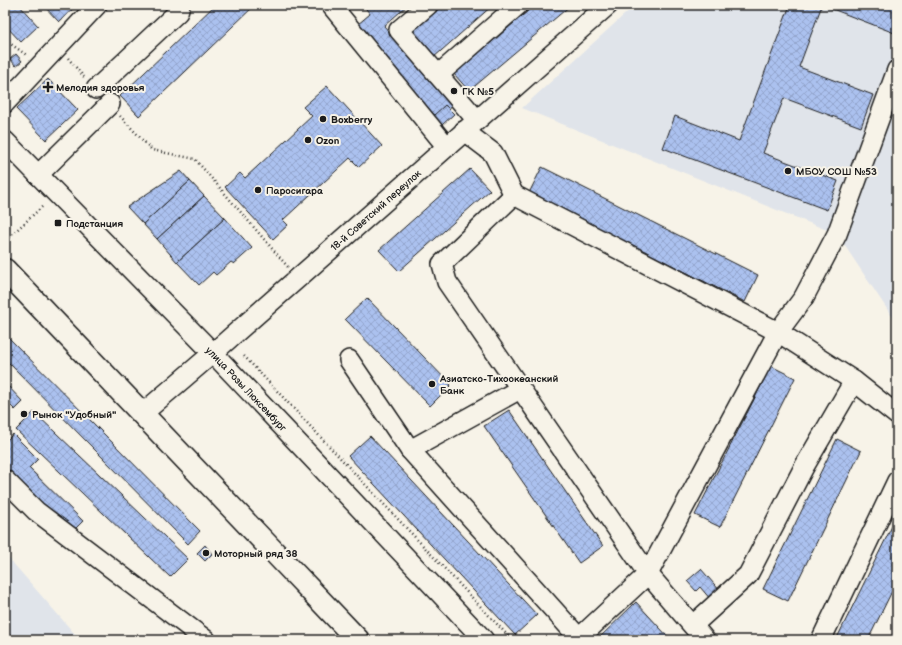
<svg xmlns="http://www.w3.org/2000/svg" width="902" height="645" font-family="'Balsamiq Sans',sans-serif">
<defs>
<pattern id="building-cross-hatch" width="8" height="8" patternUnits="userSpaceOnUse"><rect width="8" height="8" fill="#abc1ef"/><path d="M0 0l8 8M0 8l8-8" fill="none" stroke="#93a5cc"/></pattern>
</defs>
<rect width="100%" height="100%" fill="#f7f3e8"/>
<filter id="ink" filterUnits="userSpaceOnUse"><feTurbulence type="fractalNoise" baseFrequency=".025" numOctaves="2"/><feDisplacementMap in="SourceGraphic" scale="8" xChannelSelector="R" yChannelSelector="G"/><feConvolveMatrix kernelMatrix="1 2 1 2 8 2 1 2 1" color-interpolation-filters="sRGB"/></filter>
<g filter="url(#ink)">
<g fill="#e0e4ea">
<polygon points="635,5 897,5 897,324 837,234 522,108"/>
<polygon points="5,554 80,640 5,640"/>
</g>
<g fill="url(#building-cross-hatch)" stroke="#1c1c1c">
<polygon points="5,5 19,5 38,26 21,42 5,25"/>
<polygon points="43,5 77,5 59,22"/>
<polygon points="215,5 255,5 139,116 120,96"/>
<polygon points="363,5 408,5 384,26 453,105 437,118 357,25 370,14"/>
<polygon points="441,5 493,5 433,58 409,33"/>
<polygon points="535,5 571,5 469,91 454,74"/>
<polygon points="790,5 897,5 897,34 822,5 799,67 873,95 861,127 784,98 763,153 838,181 827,210 663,148 675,116 739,141"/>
<polygon points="16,54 22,61 16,66 10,59"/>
<polygon points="48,79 78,110 46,140 16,109"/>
<polygon points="327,86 382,146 359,167 350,158 283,220 288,225 273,239 225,187 240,173 245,178 312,116 303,107"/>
<polygon points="445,105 454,114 442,125 433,116"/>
<polygon points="542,167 758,275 745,302 529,193"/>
<polygon points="470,169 490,190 399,271 379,250"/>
<polygon points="181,171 190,181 143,224 127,207"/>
<polygon points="190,181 204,196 157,239 143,224"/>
<polygon points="204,196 225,218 177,262 157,239"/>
<polygon points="225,218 252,248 234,264 231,262 216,275 213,272 199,285 177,262"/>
<polygon points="367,298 451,385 430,406 345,319"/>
<polygon points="5,334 200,531 188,544 5,359"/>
<polygon points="771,366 795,378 720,527 695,515"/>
<polygon points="5,383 23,402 15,410 5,400"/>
<polygon points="509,410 603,546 579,563 484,426"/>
<polygon points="34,412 188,559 170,577 16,430"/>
<polygon points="13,434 38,459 29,468 83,521 69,535 5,472 5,442"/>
<polygon points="370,436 537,615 515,635 348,456"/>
<polygon points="837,439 861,451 788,601 763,589"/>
<polygon points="897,516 897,581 868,640 836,640"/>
<polygon points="205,545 212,554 205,561 197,553"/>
<polygon points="701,569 721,592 711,600 700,587 696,591 687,581"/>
<polygon points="636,602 671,640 597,640"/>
</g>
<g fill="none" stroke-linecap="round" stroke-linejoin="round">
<g stroke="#1c1c1c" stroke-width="22">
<g id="minor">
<polyline points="331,5 447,147"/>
<polyline points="428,5 399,30 476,119"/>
<polyline points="438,75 518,5"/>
<polyline points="96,89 178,12 180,5"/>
<polyline points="5,103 97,5"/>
<polyline points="464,131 493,153 514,195 778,332 854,381 897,415"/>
<path id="s1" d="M5 141 213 353 484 640"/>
<polyline points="38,175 110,104"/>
<polyline points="514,195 442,264 447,282 648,574 705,640"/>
<polyline points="349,360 410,450 579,638"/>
<path id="s2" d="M142 414 213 353 608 5"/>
<polyline points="410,450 520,389"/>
<polyline points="5,480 36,511 206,640"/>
<polyline points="693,625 748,575 804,467 854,381"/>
<polyline points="577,640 648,574 778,332 804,297 837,234 897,70"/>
<polyline points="821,640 897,481"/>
</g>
</g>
<g stroke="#1c1c1c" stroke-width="25">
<polyline id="major" points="5,270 358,640"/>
</g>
<g stroke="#1c1c1c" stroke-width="2.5" stroke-dasharray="1 3" stroke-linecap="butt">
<polyline points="5,40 28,56"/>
<polyline points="68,58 84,77"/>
<polyline points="120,116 152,150 195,159 288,267"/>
<polyline points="6,240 44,205"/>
<polyline points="244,356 512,640"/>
</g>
<use href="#minor" stroke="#f7f3e8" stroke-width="19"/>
<use href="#major" stroke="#f7f3e8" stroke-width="22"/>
</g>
</g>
<g fill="#1c1c1c" stroke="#f7f3e8" stroke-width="1.5">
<path d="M46 81h4v4h4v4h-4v4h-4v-4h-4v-4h4z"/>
<circle cx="454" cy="91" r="4"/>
<circle cx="323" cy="119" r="4"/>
<circle cx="308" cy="140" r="4"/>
<circle cx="788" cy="171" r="4"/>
<circle cx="258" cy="190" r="4"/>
<rect x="54" y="219" width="8" height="8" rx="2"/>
<circle cx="432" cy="384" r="4"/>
<circle cx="24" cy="414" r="4"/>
<circle cx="206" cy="553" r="4"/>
</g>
<g text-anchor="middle" stroke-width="4" stroke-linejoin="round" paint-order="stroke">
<g font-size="10" font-weight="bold" fill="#1c1c1c" stroke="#f7f3e8" text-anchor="start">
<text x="56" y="91">Мелодия здоровья</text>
<text x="462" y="95">ГК №5</text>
<text x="331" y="123">Boxberry</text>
<text x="316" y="144">Ozon</text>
<text x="796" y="175">МБОУ СОШ №53</text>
<text x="266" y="194">Паросигара</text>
<text x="66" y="227">Подстанция</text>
<text x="440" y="382">Азиатско-Тихоокеанский<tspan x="440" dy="12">Банк</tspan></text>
<text x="32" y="418">Рынок "Удобный"</text>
<text x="214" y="557">Моторный ряд 38</text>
</g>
<g font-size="10" fill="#1c1c1c" stroke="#f7f3e8">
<text dy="4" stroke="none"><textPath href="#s2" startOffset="310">18-й Советский переулок</textPath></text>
<text dy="4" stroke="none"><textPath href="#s1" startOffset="346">улица Розы Люксембург</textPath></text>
</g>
</g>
<rect width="902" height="645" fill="none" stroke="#f7f3e8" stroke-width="20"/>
<rect x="10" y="10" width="882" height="625" fill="none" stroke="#1c1c1c" stroke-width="1.5" filter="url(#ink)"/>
</svg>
